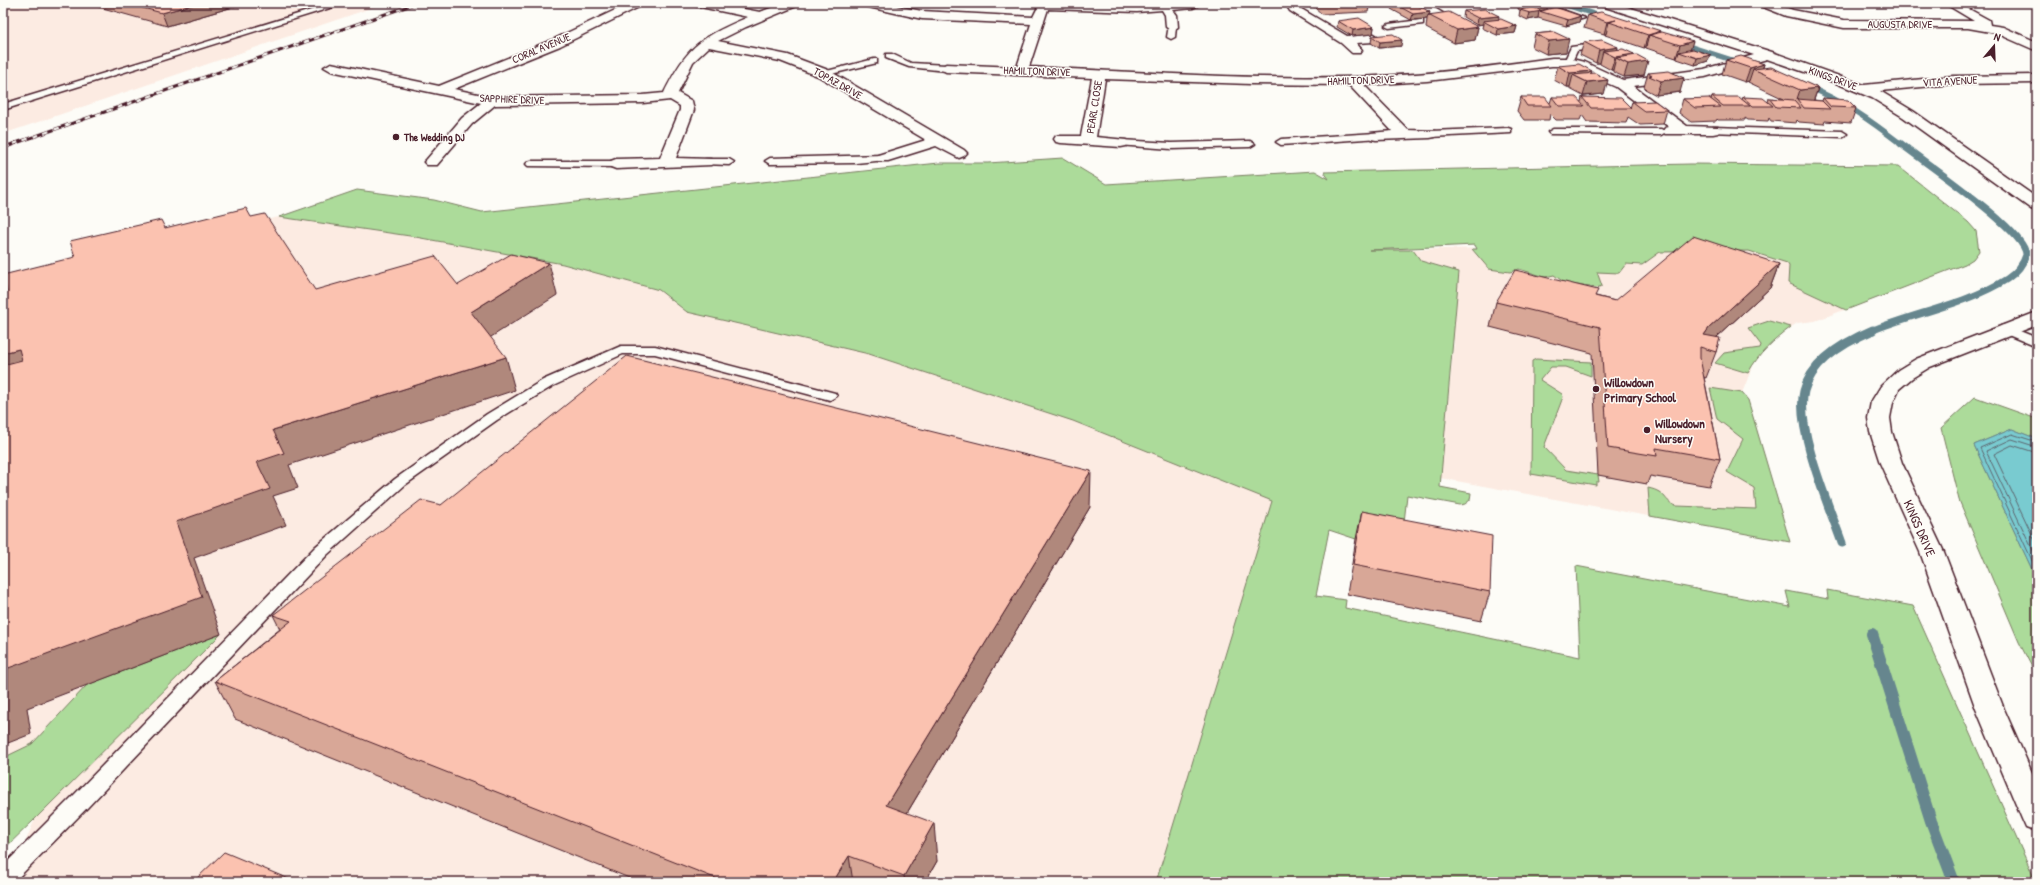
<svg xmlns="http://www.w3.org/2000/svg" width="2040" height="885" font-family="'Patrick Hand',sans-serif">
<rect width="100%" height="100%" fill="#fdfcf7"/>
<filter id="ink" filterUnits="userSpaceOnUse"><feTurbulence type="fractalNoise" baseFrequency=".025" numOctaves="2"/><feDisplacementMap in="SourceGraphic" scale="8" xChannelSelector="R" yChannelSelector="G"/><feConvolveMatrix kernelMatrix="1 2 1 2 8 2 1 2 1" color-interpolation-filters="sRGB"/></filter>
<g filter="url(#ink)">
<g fill="#fcebe2">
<polygon points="3,3 386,3 3,134"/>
<polygon points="279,217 410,236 563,264 659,290 687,312 1308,455 1184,882 9,882 41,804 3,778 3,275"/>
<polygon points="1699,245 1979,246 1975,256 1965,264 1815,321 1797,323 1770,342 1754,363 1742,393 1748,400 1790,542 1440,478 1454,341 1368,250"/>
</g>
<g fill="#acdb9a" stroke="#7b7d62">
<polygon points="1063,158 1106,184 1315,171 1329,179 1324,172 1691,164 1898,166 1968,222 1976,231 1979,251 1973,259 1965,264 1846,310 1788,283 1789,266 1787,263 1749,251 1660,252 1642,265 1626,264 1619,273 1597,272 1602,286 1596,288 1565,283 1554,275 1545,277 1519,269 1510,272 1489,269 1472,249 1477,249 1475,245 1369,250 1413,250 1421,261 1459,272 1440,487 1471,493 1470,500 1465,504 1460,505 1407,495 1403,532 1356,539 1329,530 1316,596 1346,600 1345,608 1580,657 1576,566 1790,607 1786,591 1828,599 1827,590 1913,606 2036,882 1156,882 1272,501 1073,421 869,354 687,312 659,290 563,264 410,236 279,217 357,190 434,200 482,212 939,163 988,163"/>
<path d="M1769 321 1791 327C1773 341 1759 353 1748 373L1715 363 1724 353 1760 348 1761 345 1748 328Z"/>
<polygon points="1536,359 1591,362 1591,376 1566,367 1551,367 1540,380 1562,394 1563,397 1544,447 1566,470 1598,475 1599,482 1596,482 1596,485 1531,474 1532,361"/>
<path d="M1710 388 1742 393 1748 400 1790 542 1650 516 1648 488C1668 492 1663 502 1677 506L1756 509 1754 488 1727 472 1743 439 1717 419Z"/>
<polygon points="1975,397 2037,419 2037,439 2012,429 1974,445 2037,580 2037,677 2019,642 1959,500 1941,428"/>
<polygon points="221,634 34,820 3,850 3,758 32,744 87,685"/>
</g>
<polygon fill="#79cbd0" stroke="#66868e" points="2012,429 2037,439 2037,580 1974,445"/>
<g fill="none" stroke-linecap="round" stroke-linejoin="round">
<g stroke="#5d646d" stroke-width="1">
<polyline points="2037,442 2012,434 1980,448 2037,571"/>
<polyline points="2037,447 2012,439 1986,451 2037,559"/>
<polyline points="2037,453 2012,445 1994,454 2037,545"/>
</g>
<g stroke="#66868e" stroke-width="5.5">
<polyline points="1560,3 1603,17"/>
<polyline points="1679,43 1741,63"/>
<path d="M1806 86C1842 100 1871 121 1901 144"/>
</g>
<path stroke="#66868e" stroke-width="7" d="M1871 331C1914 313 1968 304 2007 279 2016 273 2023 265 2026 255 2027 231 1922 161 1900 143"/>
<path stroke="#66868e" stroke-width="9" d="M1842 543C1829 506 1795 428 1804 391 1812 360 1847 341 1873 330"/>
<polyline stroke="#66868e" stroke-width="12" points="1872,634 1931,821 1954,882"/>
<g stroke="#4a1f2b" stroke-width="3">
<g id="service">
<polygon points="3,3 10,3 3,6"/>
<polygon points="334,3 346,3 3,110 3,104"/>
<polygon points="1532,3 1543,3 1585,18 1578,20"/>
<polygon points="1420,20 1423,20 1423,24 1389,28 1385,26 1389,24"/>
<polygon points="1169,25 1176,27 1175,37 1171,39 1167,37"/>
<polygon points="1593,44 1597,46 1596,48 1577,51 1571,64 1564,62 1571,47"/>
<polygon points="886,54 892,54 911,63 946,65 950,68 946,71 909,67 886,58"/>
<polygon points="874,59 877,59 877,63 823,76 819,73"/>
<polygon points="1713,127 1842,131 1847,134 1842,137 1710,132 1708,130"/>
<polygon points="1508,128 1511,129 1511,133 1430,137 1425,134 1430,131"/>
<polygon points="1553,129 1661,129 1666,132 1661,135 1550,134 1548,132"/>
<polygon points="1376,133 1381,136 1379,138 1281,145 1276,142 1281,139"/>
<polygon points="1121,140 1171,143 1250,141 1255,144 1250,147 1171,149 1118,145 1116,143"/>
<polygon points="883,155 886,156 886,160 856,163 770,164 765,161 770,158"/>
<polygon points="706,159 729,159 734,162 729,165 703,164 701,162 703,160"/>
<polygon points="531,161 616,161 621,164 616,167 528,166 526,164 528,162"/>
<polygon points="2005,325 2037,338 2037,347 2001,332 1999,329 2001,326"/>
<polygon points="621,346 655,346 835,393 837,396 830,400 655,354 623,354 553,386 497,420 405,485 327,555 87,808 14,882 3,882 3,866 73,796 315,547 395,479 487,414 543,380"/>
</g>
</g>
<g stroke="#4a1f2b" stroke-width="3">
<g id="minor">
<path d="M630 3H645L643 5 560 46 454 89 492 97 643 95 664 93C688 45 700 38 748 17L696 6 690 3H713L760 12 784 3H801L799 5 746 27 718 41 788 55 828 70 964 150 967 153 964 156 959 158 936 146 888 161H878L875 158 878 155 926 140 818 76 780 61 709 47 693 62 678 93 692 101 694 110 676 158 711 159 714 162 711 165 616 169 611 167 608 164 611 161 616 159 660 158 680 110V106L670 100 643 103 495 105 472 124 437 165H427L424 162 427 159 462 118 481 103 331 71 324 67 331 63 439 86 552 40Z"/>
<path d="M858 3H881L922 11 1033 17 1040 3 1137 4 1197 3 1199 5 1193 8 1173 10 1177 15 1178 27 1172 31 1166 27 1165 15 1162 10 1137 12 1048 9 1029 67C1145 72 1262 81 1377 76 1436 74 1494 66 1552 58H1568L1584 62 1623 80 1704 69 1754 55 1599 5 1597 3H1615L1772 52 1864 85 1953 76 2037 75V83L1953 84 1880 91 1913 111 2037 198V211L2031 209 1903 117 1872 98 1836 83 1767 59 1705 77 1633 86 1687 126 1718 127 1720 130 1718 133 1713 134H1665L1663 131 1665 128 1669 127 1616 87 1568 66H1552L1427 81 1364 85 1408 130 1435 131 1437 134 1435 137 1430 138 1376 140 1371 139 1369 136 1371 133 1392 131 1349 85 1251 84 1105 79 1096 137 1126 140 1128 143 1126 146 1121 147 1061 143 1056 142 1054 139 1056 136H1081L1092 78 946 72 939 68 946 64 1017 67 1031 24 922 19 864 6Z"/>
<polygon points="1285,3 1297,3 1298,7 1347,36 1374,34 1380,38 1374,42 1356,43 1362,50 1360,53 1352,53 1341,43 1290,11"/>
<polygon points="1412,3 1426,3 1468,28 1462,32 1458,31"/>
<polygon points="1756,3 1773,3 1793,10 1844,20 1974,21 1944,3 1958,3 1989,20 1990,25 2003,27 2037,42 2037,51 1996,33 1968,28 1844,28 1786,16 1758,5"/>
<polygon points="2037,312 2037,325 1930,367 1912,378 1899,389 1893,402 1890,418 1892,432 1902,463 1944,552 2004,709 2037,784 2037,832 2026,828 2022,819 1976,709 1920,552 1880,463 1870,432 1868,418 1871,402 1881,386 1898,370 1916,359"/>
</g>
</g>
<use href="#service" fill="#fdfcf7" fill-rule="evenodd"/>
<use href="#minor" fill="#fdfcf7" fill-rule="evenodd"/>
<g stroke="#4a1f2b" stroke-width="3">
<polyline id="rail-far1" points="13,144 417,3"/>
</g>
<g stroke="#4a1f2b" stroke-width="3.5">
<polyline id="rail" points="3,148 16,143"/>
</g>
<use href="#rail-far1" stroke="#fdfcf7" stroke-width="2" stroke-dasharray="5.5" stroke-linecap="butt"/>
<use href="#rail" stroke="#fdfcf7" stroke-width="2.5" stroke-dasharray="7" stroke-linecap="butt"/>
</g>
<g fill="#d8a797" stroke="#4a1f2b">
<polygon points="85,3 247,3 167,26"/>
<polygon points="1314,3 1370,3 1368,12 1322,14 1314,7"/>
<polygon points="1386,3 1414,3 1430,15 1478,27 1475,40 1454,43 1426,28 1427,19 1411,20 1391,9 1392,5 1390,6"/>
<polygon points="1432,3 1460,3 1460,4 1436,6"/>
<polygon points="1519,3 1581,16 1579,22 1566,26 1538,18 1528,20 1519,16 1520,10 1518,9"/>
<polygon points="1464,11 1498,19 1517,26 1515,33 1497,35 1482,28 1483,24 1477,25 1463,17"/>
<polygon points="1588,15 1660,32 1690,49 1708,61 1695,65 1677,59 1677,58 1676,58 1646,48 1646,47 1644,48 1605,35 1606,34 1604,34 1584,28"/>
<polygon points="1338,21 1374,27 1373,34 1352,36 1337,27"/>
<polygon points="1554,32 1566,52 1546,54 1532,47 1535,34"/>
<polygon points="1372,36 1401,46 1379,48 1371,43"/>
<polygon points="1584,42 1618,49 1634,56 1644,75 1624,77 1613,72 1613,70 1611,70 1600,64 1600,63 1596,63 1580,55"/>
<polygon points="1726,60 1764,64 1763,68 1818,88 1814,100 1822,101 1823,98 1856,108 1851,123 1825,121 1824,124 1799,122 1797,120 1796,123 1771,121 1769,118 1768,121 1748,120 1745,118 1745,120 1718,120 1717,119 1716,121 1691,122 1679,113 1683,99 1711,100 1712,97 1742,100 1743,97 1768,102 1769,98 1784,99 1748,82 1749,81 1745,82 1722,74"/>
<polygon points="1558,66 1591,73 1604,94 1583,96 1570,89 1570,87 1567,87 1554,80"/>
<polygon points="1648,73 1680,92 1656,95 1645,89 1646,88 1644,87"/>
<polygon points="1521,97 1550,103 1552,97 1581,102 1582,97 1630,108 1632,102 1667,110 1663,124 1640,125 1628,117 1626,123 1587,122 1582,115 1580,120 1556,120 1550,114 1549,120 1524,120 1517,111"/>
<polygon points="1779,264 1770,288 1717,337 1716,352 1706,378 1704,377 1720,459 1709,486 1650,476 1647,484 1598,475 1592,353 1490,327 1496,302 1596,296 1615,301"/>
<polygon points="441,505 1090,507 907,813 937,861 925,882 639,882 235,719 215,681 280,629 273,615"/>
<polygon points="1362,511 1490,592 1481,621 1347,594 1356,539"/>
</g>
<g fill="#b0887b" stroke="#4a1f2b">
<polygon points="199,3 247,3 167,26 162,13"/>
<polygon points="1390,3 1392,3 1392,5 1390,6"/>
<polygon points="1548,3 1547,9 1539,11 1538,18 1528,20 1530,13 1533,7"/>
<polygon points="1430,12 1429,16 1428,15 1427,19 1411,20 1413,14"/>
<polygon points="1499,16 1498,23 1483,21 1483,24 1477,25 1478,18"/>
<polygon points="1581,16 1579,22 1566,26 1568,20"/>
<polygon points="1616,20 1609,22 1606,34 1604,34 1607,22"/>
<polygon points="1517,26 1515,33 1497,35 1498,29"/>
<polygon points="1374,27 1373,34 1352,36 1353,30"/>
<polygon points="1478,27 1475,40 1454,43 1457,30"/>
<polygon points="1661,31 1659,38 1649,35 1646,47 1644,48 1648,35"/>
<polygon points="1569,39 1566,52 1546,54 1549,41"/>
<polygon points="1402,40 1401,46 1379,48 1380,42"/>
<polygon points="1693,41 1689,54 1679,52 1677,58 1676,58 1680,45"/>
<polygon points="1618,47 1616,56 1634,54 1632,63 1648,61 1644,75 1624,77 1628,64 1616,58 1613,70 1611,70 1615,57 1603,51 1600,63 1596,63 1599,50"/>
<polygon points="1711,55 1708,61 1695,65 1697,58"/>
<polygon points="1764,64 1761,72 1753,69 1749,81 1745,82 1750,68"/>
<polygon points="1592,71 1589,82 1608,80 1604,94 1583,96 1587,82 1573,75 1570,87 1567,87 1570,73"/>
<polygon points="1684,78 1680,92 1656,95 1661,81"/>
<polygon points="1818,88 1813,102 1797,99 1800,90"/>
<polygon points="549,263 557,295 480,344 471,312"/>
<polygon points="1779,264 1770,288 1705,348 1704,335 1709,328"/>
<polygon points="19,349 37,382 3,381 3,353"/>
<polygon points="506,357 515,390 289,465 298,488 273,496 286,525 194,558 221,634 27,708 31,734 3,745 3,670 176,522 257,462 273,430"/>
<polygon points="1091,471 1090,507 889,843 886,805"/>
<polygon points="934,823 937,861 925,882 905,882 904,876"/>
<polygon points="849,856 853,882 833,882"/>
</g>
<g fill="#fbc2b0" stroke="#4a1f2b">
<polygon points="124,3 199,3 162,13"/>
<polygon points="1393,3 1414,3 1430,12 1413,14"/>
<polygon points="1520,3 1547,3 1533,7 1542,11 1555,7 1581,16 1568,20 1539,11 1542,11 1530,13 1520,10 1533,7"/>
<polygon points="1485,9 1499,16 1478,18 1464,11"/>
<polygon points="1449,12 1478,27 1457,30 1428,15"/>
<polygon points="1601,12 1661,31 1648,35 1609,22 1616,20 1607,22 1588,15"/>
<polygon points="1359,18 1374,27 1353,30 1338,21"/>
<polygon points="1501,19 1517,26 1498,29 1483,21"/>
<polygon points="1554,32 1569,39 1549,41 1535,34"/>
<polygon points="1662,32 1693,41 1680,45 1649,35"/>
<polygon points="1393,34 1402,40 1380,42 1372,36"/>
<polygon points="1602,40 1618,47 1599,50 1584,42"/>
<polygon points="1623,49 1634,54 1615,57 1603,51"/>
<polygon points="1693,49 1711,55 1697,58 1679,52"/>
<polygon points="1637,55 1648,61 1628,64 1616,58"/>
<polygon points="1741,56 1764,64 1750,68 1726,60"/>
<polygon points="1579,64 1592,71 1570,73 1558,66"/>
<polygon points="1771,67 1818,88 1800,90 1753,69"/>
<polygon points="1669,71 1684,78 1661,81 1649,76 1652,75 1648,73"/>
<polygon points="1595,73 1608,80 1587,82 1573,75"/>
<polygon points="1521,97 1545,97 1552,106 1527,106"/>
<polygon points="1552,97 1576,97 1584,106 1559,106"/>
<polygon points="1582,97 1621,98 1631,108 1591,108"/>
<polygon points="1712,97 1739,97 1750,106 1723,106"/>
<polygon points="1743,97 1763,98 1773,106 1753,106"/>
<polygon points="1709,98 1721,107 1695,108 1683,99"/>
<polygon points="1769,98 1794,100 1801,108 1776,107"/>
<polygon points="1823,98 1848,100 1856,108 1831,107"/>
<polygon points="1797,99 1822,101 1830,109 1804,108"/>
<polygon points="1655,101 1667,110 1644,111 1632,102"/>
<polygon points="246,208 251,217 265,214 315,290 435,256 458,285 511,254 549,263 471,312 506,357 273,430 284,453 257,462 270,489 176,522 202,597 3,670 3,365 22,360 19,349 3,353 3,293 7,292 3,275 75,257 70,241 161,220 165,228"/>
<polygon points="1693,236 1779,264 1709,328 1704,335 1720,338 1716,352 1700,347 1700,358 1720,459 1656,448 1657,456 1608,448 1600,327 1496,302 1515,270 1598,290 1595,296 1615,301"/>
<polygon points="627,356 1091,471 886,805 934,823 904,876 849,856 833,882 725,882 215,681 291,621 273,615 421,500 441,505"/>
<polygon points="1362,511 1492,536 1490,592 1353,565"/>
<polygon points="3,677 6,696 3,697"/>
<polygon points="224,852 296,882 193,882"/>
</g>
</g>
<g fill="#4a1f2b" stroke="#fdfcf7" stroke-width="1.5">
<circle cx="396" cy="137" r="4"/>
<circle cx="1596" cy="389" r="4"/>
<circle cx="1647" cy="430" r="4"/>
</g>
<g text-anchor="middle" stroke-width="3" stroke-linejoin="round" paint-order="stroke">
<g font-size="11" fill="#4a1f2b" stroke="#fdfcf7">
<text x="1900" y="28">AUGUSTA DRIVE</text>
<text transform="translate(541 48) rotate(-23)" y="4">CORAL AVENUE</text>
<text transform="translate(1037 71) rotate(2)" y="4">HAMILTON DRIVE</text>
<text transform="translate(1833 78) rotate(20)" y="4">KINGS DRIVE</text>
<text transform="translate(1361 80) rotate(-2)" y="4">HAMILTON DRIVE</text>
<text transform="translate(1950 81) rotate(-3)" y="4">VITA AVENUE</text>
<text transform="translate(838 83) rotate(29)" y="4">TOPAZ DRIVE</text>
<text transform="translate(512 99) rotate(2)" y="4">SAPPHIRE DRIVE</text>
<text transform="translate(1094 107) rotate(-81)" y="4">PEARL CLOSE</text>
</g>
<g font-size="11" font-weight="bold" fill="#4a1f2b" stroke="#fdfcf7" text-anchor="start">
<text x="404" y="141">The Wedding DJ</text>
</g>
<g font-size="13" font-weight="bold" fill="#4a1f2b" stroke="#fdfcf7" text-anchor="start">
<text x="1604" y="387">Willowdown<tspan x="1604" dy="15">Primary School</tspan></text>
<text x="1655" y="428">Willowdown<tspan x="1655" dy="15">Nursery</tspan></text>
</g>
<g font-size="13" fill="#4a1f2b" stroke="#fdfcf7">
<text transform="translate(1920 528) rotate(66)" y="5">KINGS DRIVE</text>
</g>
</g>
<rect width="2040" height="885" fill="none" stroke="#fdfcf7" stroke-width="16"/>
<rect x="8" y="8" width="2024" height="869" fill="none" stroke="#4a1f2b" stroke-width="1.5" filter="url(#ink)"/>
<g transform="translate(1994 46) rotate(19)" stroke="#fdfcf7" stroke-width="3" paint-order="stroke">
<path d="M0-3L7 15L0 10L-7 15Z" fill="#4a1f2b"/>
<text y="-6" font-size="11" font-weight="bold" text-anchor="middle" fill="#4a1f2b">N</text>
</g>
</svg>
